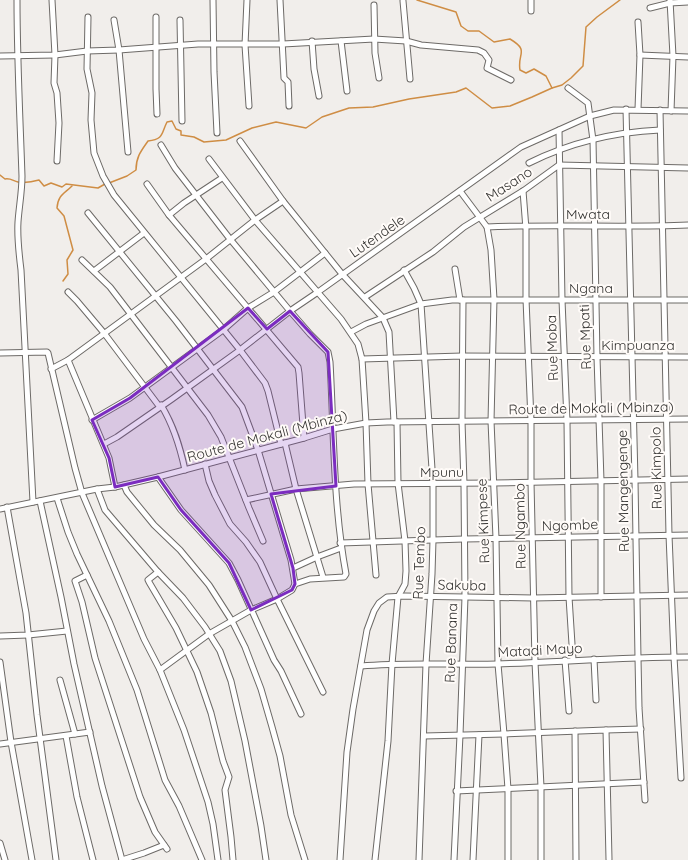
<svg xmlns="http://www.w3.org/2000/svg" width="688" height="860" font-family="Quicksand,sans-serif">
<rect width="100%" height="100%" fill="#f1eeeb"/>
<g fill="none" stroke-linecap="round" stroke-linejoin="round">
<g stroke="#cf8d44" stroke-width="1.5">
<path d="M417 0 456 12 461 26 468 31H479L494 42 510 39C530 51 517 53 520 70L526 73 534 69 546 76 552 88"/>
<path d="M0 175 5 179C11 178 13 181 18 182 25 183 32 182 39 180L44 186 51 183 62 187 66 184 98 188 105 184"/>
<path d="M109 183 127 176 136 170C136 157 141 151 148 141 164 139 161 134 167 122L172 121 176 129 181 131V135L194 137 204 142 226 140 252 128 276 122 306 128 322 117 349 108 373 107 409 99 456 92 466 88 492 108 510 106 532 97 552 88 562 85 571 78 583 66 586 27 597 17 620 0"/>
<path d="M63 281 68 274 67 260 73 250 64 216 57 208C58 195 64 194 72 186"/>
</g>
<g stroke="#6d6a67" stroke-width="7">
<g id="minor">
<path d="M17 0C17 59 20 117 22 176 22 192 19 207 18 222 17 238 19 254 21 270L33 502"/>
<polyline points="52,0 55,55 54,83 57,93 59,123 57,161"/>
<polyline points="213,0 214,72 217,133"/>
<polyline points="247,0 245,45 249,106"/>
<polyline points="280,0 284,78 288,82 289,106"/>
<polyline points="531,0 531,11"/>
<polyline points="670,0 673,56 671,111"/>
<polyline points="403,1 410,79"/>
<polyline points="374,5 375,53 379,78"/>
<polyline points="650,8 670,3 688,2"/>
<polyline points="88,17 87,69 92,93 91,120 94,153 103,176 114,195 240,350 265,383 268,391 281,444"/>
<polyline points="156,17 156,89 157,114"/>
<polyline points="114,20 119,50 128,152"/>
<polyline points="180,20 182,121"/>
<polyline points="312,41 314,69 319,96"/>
<polyline points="341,41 347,91"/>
<polyline points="640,55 688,57"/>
<polyline points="0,56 55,55 87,51 119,50 198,44 283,44 374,39 406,41 421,45 478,50 484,53 489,60 487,68 511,80"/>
<polyline points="568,88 588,103 593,140 597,357 601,481 601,597"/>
<polyline points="626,109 635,480 638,658 639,708 645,800"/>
<polyline points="638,109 640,55 638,22"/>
<polyline points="660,110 669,535 674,657 681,778"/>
<polyline points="559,130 562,300 567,421 569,597 573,660"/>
<polyline points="240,141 283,201 342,274 383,318 389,332 394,422"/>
<polyline points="209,159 255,220 341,319 358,344 362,359 366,423 368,484 376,575"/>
<path d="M529 163C569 143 615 132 660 130"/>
<polyline points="147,184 169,215 191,241 298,367 299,373 304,438"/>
<polyline points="460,191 487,227 491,250 494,299 491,421 496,538 498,664 504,734 508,789 508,860"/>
<polyline points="523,191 526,229 526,299 531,421 531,482 535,662 541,787 541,860"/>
<polyline points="88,213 176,321 242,407 258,450 291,560 295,584"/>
<polyline points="169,215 184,203 222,178"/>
<path d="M487 227C554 224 621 228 688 225"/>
<polyline points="82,260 110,287 208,415 221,437 249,508 263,541"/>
<polyline points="455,269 460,300"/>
<polyline points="404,270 414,288 421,304 433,484 433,540 432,574 426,664 419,860"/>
<polyline points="94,271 144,233"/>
<polyline points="68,292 77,301 104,333 159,406"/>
<polyline points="365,297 433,252 464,227 523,191 559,165 688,168"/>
<polyline points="351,332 366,324 421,304 452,300 688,300"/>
<polyline points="0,353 47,352 48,353 75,468 82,493 144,639 160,670 184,730 208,802 213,824 218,860"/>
<polyline points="362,359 462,356 688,357"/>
<polyline points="51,369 68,360"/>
<path d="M161 405C174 426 180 447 185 470"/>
<polyline points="92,420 130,398 223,330 248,308 274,292 325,253"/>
<polyline points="285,443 296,489 323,577"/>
<polyline points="104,444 117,437 172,399 240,350 290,311 318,292 521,147 590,116 614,110 688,111"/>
<polyline points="205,464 209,481 215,495 230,524 246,542 260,562 277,599 323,692"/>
<polyline points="158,477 181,510 229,563 238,580 274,660 281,671 301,714"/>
<polyline points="124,485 127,492 154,525 180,550 209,585 232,621 245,647 261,689 272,727 280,756 291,815 305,860"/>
<polyline points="115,487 109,458 68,360 206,259 255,220 283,201"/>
<polyline points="97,489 105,510 158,572 183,598 205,627 220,651 231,681 245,741 261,826 266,860"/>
<polyline points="57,498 68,532 77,554 109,621 137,690 165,780 179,806 202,860"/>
<polyline points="246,500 296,489 354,484 494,483 688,479"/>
<polyline points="40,501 61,597 74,664 102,786 122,860"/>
<polyline points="7,507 26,613 37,715 56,860"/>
<polyline points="0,509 97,489 115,487 158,477 304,438 333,429 366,423 387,422 688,419"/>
<polyline points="340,543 464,539 688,535"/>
<polyline points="293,568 317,557 341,548"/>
<polyline points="158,572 148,580 149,582 176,628 197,672 211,713 223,761 229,777 225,790 231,837 233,860"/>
<polyline points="87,575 75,581 82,602 95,658 140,797 155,832 167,849"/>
<polyline points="0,636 28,635 67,631"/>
<polyline points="594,659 596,700"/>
<polyline points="565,660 569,711"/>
<polyline points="0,662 11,742 32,860"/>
<path d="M361 666C406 662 452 665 497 664 561 662 624 657 688 657"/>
<path d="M160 670 209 634 251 610 277 599 292 590 295 584 310 579 344 577 346 574C333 504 334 433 330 362L328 352 310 334 290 311 230 239 175 168 161 145"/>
<polyline points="60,680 75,734"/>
<polyline points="606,730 641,729"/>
<polyline points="575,731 576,860"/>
<polyline points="66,736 77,797 93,860"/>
<polyline points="424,736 504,734 606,730 609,859"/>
<polyline points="0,744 90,732"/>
<polyline points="456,791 644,782"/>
<polyline points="0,843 5,860"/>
<polyline points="122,860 144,853 164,845"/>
<polyline points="340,860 347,752 353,709 367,630 374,611 379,603 387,597 405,596 533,598 688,595"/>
<polyline points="375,860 388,741 392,664 398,597 405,584 406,571 405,541 398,483 397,422"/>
<polyline points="454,860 460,735 465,597 464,484 462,421 463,300"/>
<polyline points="473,860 479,735"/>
</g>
</g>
<use href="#minor" stroke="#fff" stroke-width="5"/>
</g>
<path fill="#7b2cbf" fill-opacity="0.2" stroke="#7b2cbf" stroke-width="3" stroke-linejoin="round" d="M248 308 267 329 290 311 328 352 336 486 271 494 293 568 295 584 292 590 251 610 229 563 181 510 158 477 115 487 109 458 92 420 130 398Z"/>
<g text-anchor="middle" stroke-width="4" stroke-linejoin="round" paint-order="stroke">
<g font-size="14" fill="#343331" stroke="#fffbf8">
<text transform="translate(509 184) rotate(-33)" y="5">Masano</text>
<text x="588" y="219">Mwata</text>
<text transform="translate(377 236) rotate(-35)" y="5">Lutendele</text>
<text x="591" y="293">Ngana</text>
<text transform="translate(585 337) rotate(-92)" y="5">Rue Mpati</text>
<text x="638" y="350">Kimpuanza</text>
<text transform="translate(552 348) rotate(-92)" y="5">Rue Moba</text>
<text transform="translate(591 408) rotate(-1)" y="5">Route de Mokali (Mbinza)</text>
<text transform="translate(267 436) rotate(-15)" y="5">Route de Mokali (Mbinza)</text>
<text transform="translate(656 468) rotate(-91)" y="5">Rue Kimpolo</text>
<text x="442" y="477">Mpunu</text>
<text transform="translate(623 491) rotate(-91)" y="5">Rue Mangengenge</text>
<text transform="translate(483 521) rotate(-92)" y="5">Rue Kimpese</text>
<text transform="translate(570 525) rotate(-2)" y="5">Ngombe</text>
<text transform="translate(520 526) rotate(-91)" y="5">Rue Ngambo</text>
<text transform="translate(419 563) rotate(-88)" y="5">Rue Tembo</text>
<text transform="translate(462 585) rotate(1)" y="5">Sakuba</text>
<text transform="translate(451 643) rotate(-88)" y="5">Rue Banana</text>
<text transform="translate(540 650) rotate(-3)" y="5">Matadi Mayo</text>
</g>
</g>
</svg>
